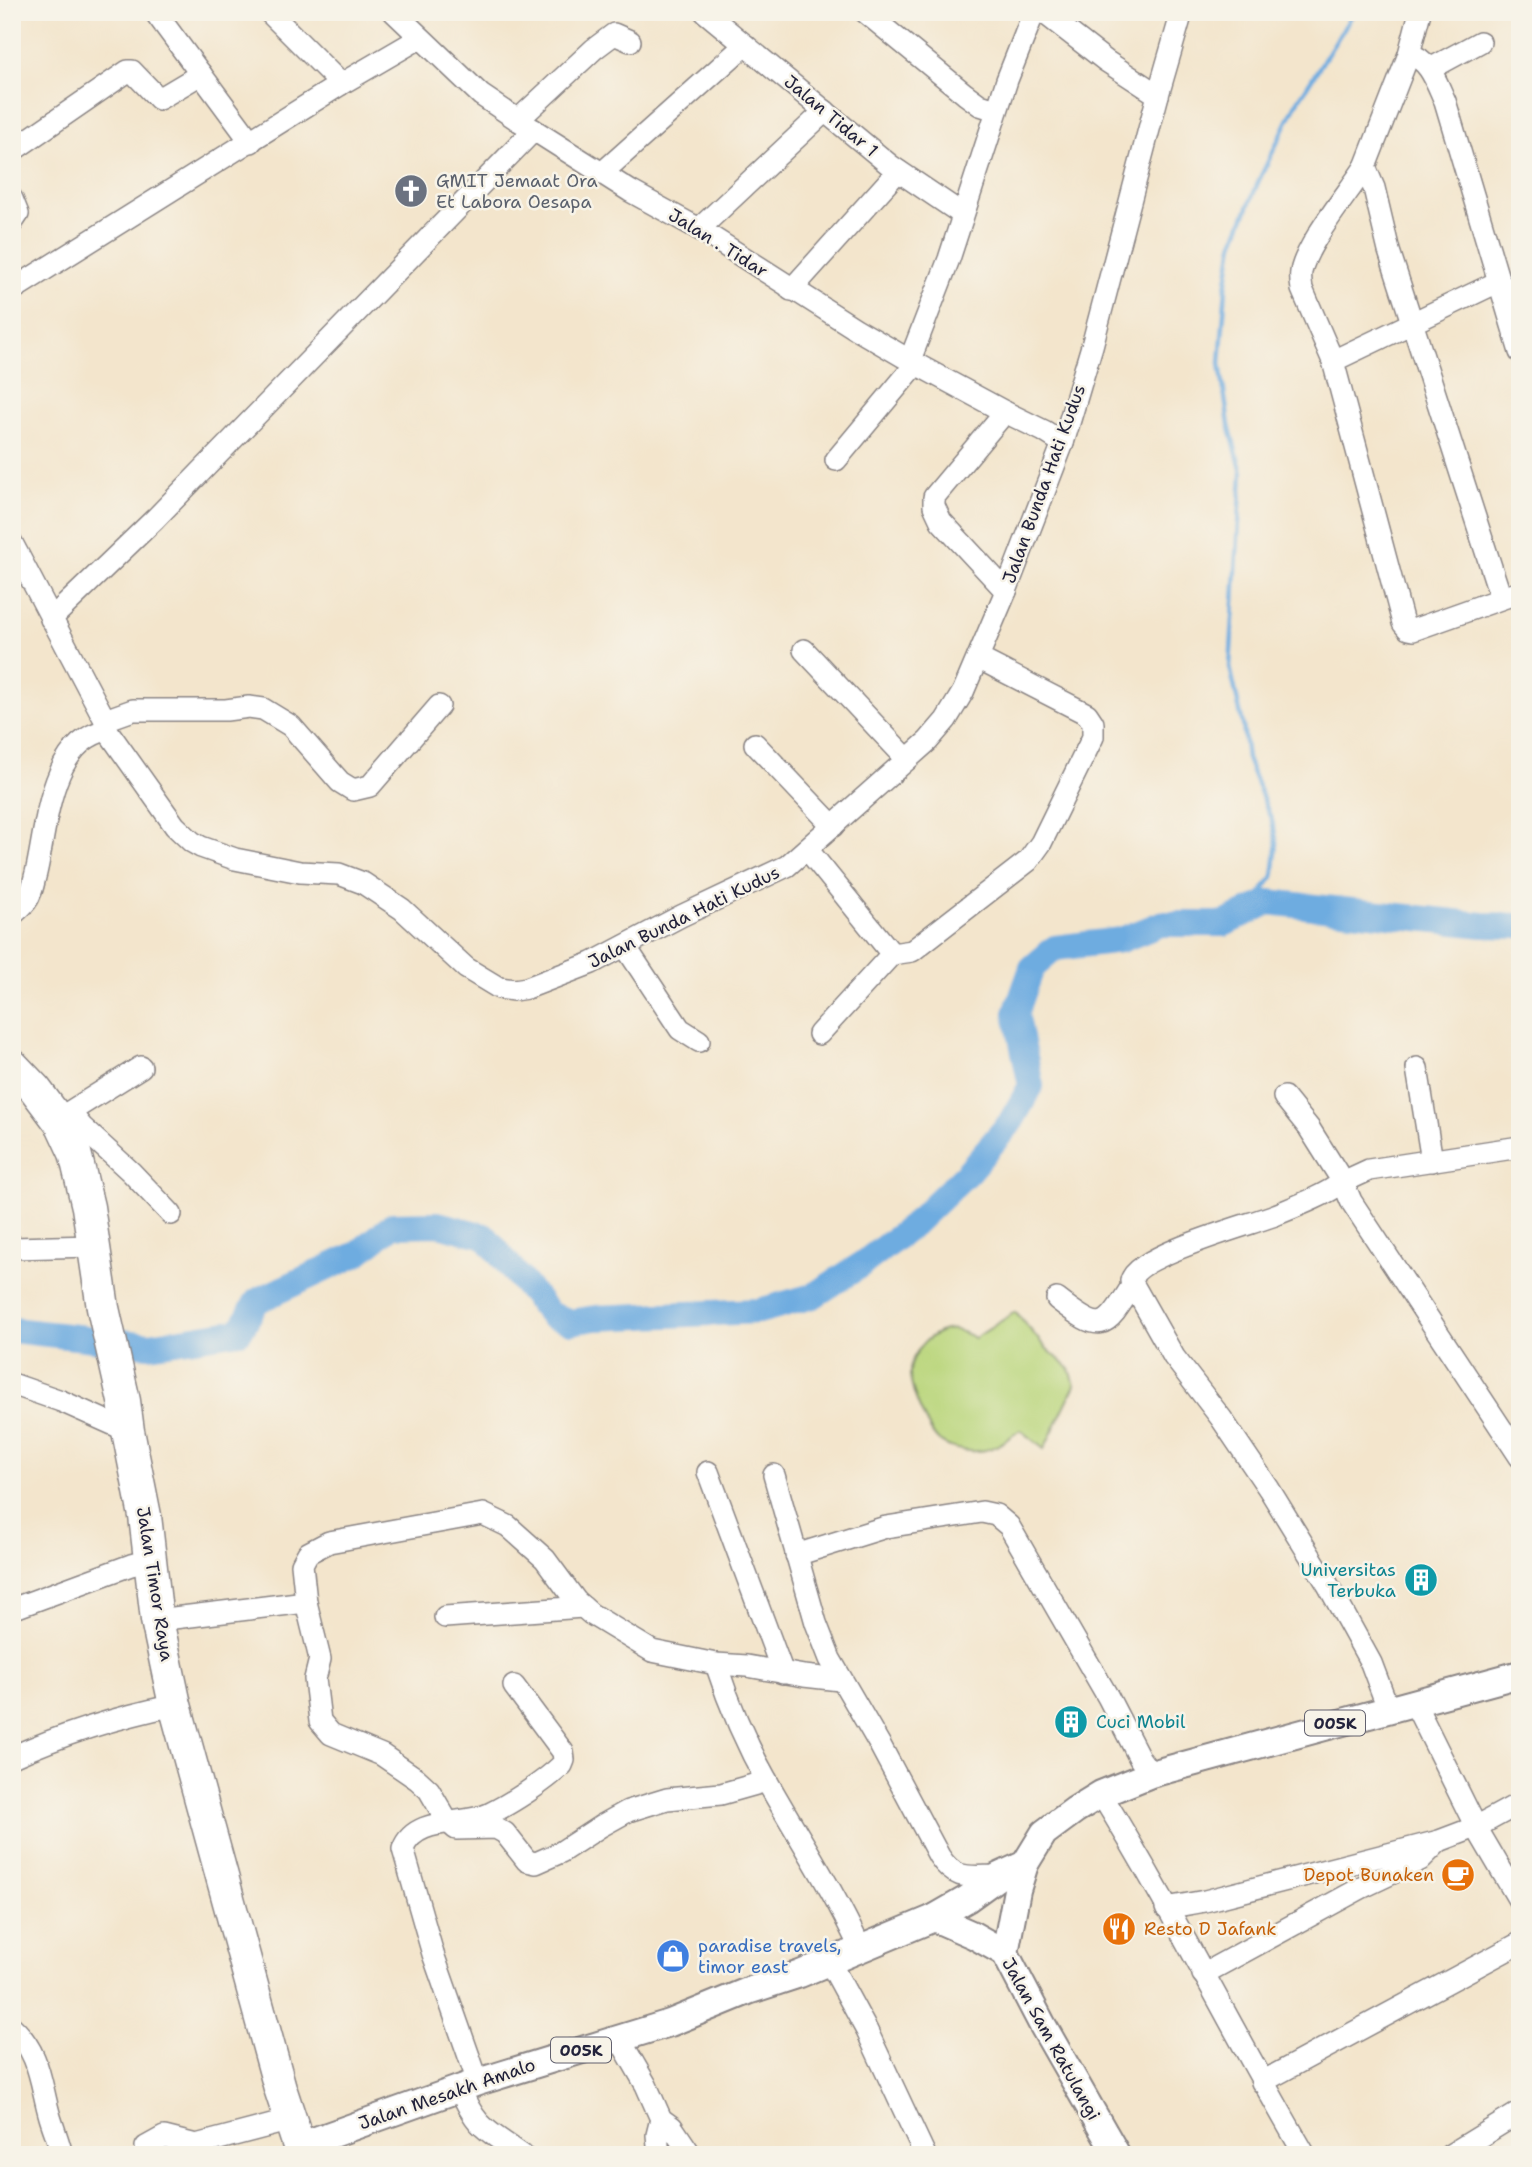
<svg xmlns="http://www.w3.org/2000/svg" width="1532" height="2167" font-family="'Shantell Sans',sans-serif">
<rect width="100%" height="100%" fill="#f7f3e8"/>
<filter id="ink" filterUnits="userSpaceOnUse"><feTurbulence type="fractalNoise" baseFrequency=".0143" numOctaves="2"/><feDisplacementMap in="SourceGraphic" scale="14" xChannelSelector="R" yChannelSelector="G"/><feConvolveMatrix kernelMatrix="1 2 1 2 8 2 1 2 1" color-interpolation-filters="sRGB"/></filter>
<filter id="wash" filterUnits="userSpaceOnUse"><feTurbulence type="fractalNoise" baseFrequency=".00686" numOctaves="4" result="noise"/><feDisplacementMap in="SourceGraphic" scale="28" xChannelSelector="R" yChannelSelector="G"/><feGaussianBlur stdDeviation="1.57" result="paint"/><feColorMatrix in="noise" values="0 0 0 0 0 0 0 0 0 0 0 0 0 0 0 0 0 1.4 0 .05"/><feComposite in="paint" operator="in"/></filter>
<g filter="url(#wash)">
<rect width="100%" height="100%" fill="#f3e5cc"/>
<path fill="#bad67c" stroke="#6e7c5c" stroke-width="2" d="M1015 1312 1045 1347 1070 1369 1075 1385 1044 1449 1020 1430C1007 1439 994 1451 977 1451 965 1452 946 1448 937 1439 927 1428 910 1389 910 1374 909 1353 934 1326 955 1330 961 1331 969 1335 975 1338Z"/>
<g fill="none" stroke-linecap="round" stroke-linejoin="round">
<polyline stroke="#6eace0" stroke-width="4.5" points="1224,924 1257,898 1273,877 1277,843 1272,821 1247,759 1243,725 1230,667 1242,473 1229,425 1220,363 1226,288 1233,244 1259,180 1296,104 1354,12"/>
<polyline stroke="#6eace0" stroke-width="26" points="12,1330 149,1345 240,1331 257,1301 357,1254 393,1225 438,1224 485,1236 550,1315 572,1322 595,1318 759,1311 813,1296 861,1265 913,1225 967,1173 1010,1123 1031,1086 1016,1013 1032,968 1055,948 1121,940 1161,924 1224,924 1268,902 1483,925 1520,926"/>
</g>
</g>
<g filter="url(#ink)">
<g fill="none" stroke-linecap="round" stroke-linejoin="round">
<g stroke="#8a8484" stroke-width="24">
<g id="minor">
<polyline points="155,12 251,142"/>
<polyline points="269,12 341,84"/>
<polyline points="394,12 481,95 518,120 630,191 699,229 856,329 916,364 1005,412 1044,431 1063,443"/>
<polyline points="705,12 891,166 962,214"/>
<polyline points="865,12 965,94 980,105 996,110"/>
<polyline points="1043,12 1106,61 1158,95"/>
<polyline points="1409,54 1420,12"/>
<polyline points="1430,69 1480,42"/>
<polyline points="518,120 594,49 614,34 630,41"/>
<polyline points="12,151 128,71 132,71 159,99 201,74"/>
<path d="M1365 167C1349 192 1306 244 1301 272 1300 278 1301 283 1302 289L1333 361 1403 623 1408 629 1413 630 1520 592"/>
<polyline points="602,173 745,45"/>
<polyline points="12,199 18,214 12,223"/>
<polyline points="699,229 825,111"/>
<polyline points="12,290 341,84 420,38"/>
<polyline points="791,290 898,171"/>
<polyline points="910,360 949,259 1007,80 1034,12"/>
<polyline points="1333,361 1500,281"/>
<polyline points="1005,412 934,497 934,506 941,521 1006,591"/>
<polyline points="836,460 916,364"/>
<polyline points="12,543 105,720 107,730"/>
<path d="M1501 598 1389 251 1374 188 1365 167 1409 54C1430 59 1437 84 1445 101L1520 352"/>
<polyline points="51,619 155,519 534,130"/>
<polyline points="804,650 907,759"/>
<polyline points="105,720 133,710 226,710 249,707 263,709 291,726 340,782 353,790 370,786 439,706"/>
<polyline points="755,744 833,826"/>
<polyline points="807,849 892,954 819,1034"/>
<path d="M12 915C19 909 27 903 30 894 33 888 34 880 36 873 47 827 49 742 107 730L175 826 192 842 201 847 235 859 300 872 339 874 363 883 402 909 466 968 499 988 514 990 527 988 592 963 681 916 787 866 928 741 946 720 963 692 1006 591 1063 443 1092 346 1158 95 1182 12"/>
<polyline points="625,946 680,1029 699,1041"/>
<polyline points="892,954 912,951 1028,861 1041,843 1093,737 1093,723 1087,714 978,658"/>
<polyline points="1417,1068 1432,1161"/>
<path d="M1284 1097 1309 1128 1343 1182C1324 1196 1297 1206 1275 1215 1249 1225 1136 1255 1131 1281L1174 1357 1221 1418 1269 1489 1328 1585 1371 1663 1388 1708"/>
<polyline points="70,1112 82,1127 131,1172 171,1214"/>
<polyline points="60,1118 141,1067"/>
<polyline points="1520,1147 1369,1170 1343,1182 1351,1201 1520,1457"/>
<polyline points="12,1248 94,1246"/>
<path d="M1057 1299C1102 1334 1104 1331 1132 1286"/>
<polyline points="12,1384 61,1401 128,1431"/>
<polyline points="708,1472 783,1673"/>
<path d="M774 1475 816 1623 830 1659 880 1745 939 1856C956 1882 970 1876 999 1876"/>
<polyline points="796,1555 886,1527 982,1512 996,1515 1009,1526 1108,1697 1140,1759 1151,1774"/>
<polyline points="12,1609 131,1565 151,1560"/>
<polyline points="445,1617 583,1607"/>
<polyline points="157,1620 306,1602"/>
<path d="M716 1664C729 1704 747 1746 768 1783 799 1838 834 1891 860 1948"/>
<polyline points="1414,1702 1476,1827 1520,1902"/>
<path d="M12 1757C65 1733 118 1717 175 1705"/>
<polyline points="767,1781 721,1794 667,1799 628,1811 601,1826 561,1852 536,1863 527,1861 505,1833 496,1828 456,1829 447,1821 429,1790 417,1779 382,1755 331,1734 320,1721 315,1679 320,1659 306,1602 302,1564 308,1553 329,1542 483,1514 508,1526 545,1559 576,1601 591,1614 652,1651 716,1664 747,1666 804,1676 840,1680"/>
<path d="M1101 1794C1174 1912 1235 2036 1305 2155"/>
<polyline points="1166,1908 1205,1901 1439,1841 1476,1827 1520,1803"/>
<polyline points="829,1961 867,2031 925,2155"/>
<polyline points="1203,1974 1361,1888 1420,1860 1438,1842"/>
<path d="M12 2027C41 2054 40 2083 50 2117 54 2130 59 2142 62 2155"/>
<polyline points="619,2038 646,2085 661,2119 672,2127 691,2155"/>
<path d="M478 2082 433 1954 403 1849C415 1816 463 1826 489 1814 512 1803 544 1782 562 1765L564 1760 563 1752 514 1686"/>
<polyline points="1262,2082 1520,1943"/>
<path d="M460 2089C477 2130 488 2130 522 2155"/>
<polyline points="146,2147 164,2137 196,2145 291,2120"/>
<polyline points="659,2155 657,2135 661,2119"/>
<polyline points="1450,2155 1520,2112"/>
</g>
</g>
<g stroke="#8a8484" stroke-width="30">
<g id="major">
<polyline points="934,1918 973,1935 1005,1953 1042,2024 1117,2155"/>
<polyline points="1005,1953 1017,1890 1025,1864"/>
<polyline points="299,2146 478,2082 670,2023 748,1991 800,1974 934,1918 967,1899 999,1876 1025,1864 1044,1833 1075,1810 1101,1794 1151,1774 1520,1674"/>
</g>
</g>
<g stroke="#8a8484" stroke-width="35">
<polyline id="highway" points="12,1065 35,1089 62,1125 75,1153 88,1207 103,1308 124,1401 128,1431 145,1516 157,1620 175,1705 280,2088 302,2155"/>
</g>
<use href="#minor" stroke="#fff" stroke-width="21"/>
<use href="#major" stroke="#fff" stroke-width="26"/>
<use href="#highway" stroke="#fff" stroke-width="32"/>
</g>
</g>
<defs>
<g id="church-disc" transform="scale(1.75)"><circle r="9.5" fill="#6b7280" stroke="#f7f3e8"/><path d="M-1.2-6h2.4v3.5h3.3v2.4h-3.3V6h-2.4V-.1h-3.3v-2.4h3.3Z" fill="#fff"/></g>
<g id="building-disc" transform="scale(1.75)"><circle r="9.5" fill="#0f9aa8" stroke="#f7f3e8"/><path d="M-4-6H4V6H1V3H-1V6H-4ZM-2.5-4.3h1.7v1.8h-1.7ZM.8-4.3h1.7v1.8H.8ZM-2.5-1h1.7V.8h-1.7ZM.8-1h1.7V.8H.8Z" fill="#fff"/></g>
<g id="cafe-disc" transform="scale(1.75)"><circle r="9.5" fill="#e8710a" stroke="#f7f3e8"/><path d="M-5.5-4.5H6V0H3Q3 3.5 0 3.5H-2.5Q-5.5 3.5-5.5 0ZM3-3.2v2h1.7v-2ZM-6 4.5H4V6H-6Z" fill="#fff"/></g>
<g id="restaurant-disc" transform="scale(1.75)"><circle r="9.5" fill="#e8710a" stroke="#f7f3e8"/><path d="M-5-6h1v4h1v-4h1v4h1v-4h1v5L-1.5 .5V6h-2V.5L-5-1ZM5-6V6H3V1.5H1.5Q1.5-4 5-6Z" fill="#fff"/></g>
<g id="shop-disc" transform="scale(1.75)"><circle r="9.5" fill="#3f7fe0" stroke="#f7f3e8"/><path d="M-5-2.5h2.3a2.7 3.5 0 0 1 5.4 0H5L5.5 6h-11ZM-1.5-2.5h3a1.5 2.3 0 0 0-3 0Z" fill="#fff"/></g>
</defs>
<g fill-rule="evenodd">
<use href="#church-disc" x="411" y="191"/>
<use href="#building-disc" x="1421" y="1580"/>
<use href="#building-disc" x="1071" y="1722"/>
<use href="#cafe-disc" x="1458" y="1875"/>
<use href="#restaurant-disc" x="1119" y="1929"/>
<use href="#shop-disc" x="673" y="1956"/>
</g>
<g text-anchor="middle" stroke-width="5" stroke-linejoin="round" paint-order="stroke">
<g fill="#f7f3e8" stroke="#62616f" stroke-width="2">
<rect x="1305" y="1710.5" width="60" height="25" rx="5"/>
<rect x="551" y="2037.5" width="60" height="25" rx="5"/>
</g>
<g font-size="16" font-weight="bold" fill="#22223b">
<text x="1335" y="1729">005K</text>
<text x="581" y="2056">005K</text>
</g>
<g font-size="18" fill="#22223b" stroke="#f7f3e8">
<text transform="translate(831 116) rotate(40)" y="6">Jalan Tidar 1</text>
<text transform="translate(718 243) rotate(32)" y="6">Jalan . Tidar</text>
<text transform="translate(1044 484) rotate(-70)" y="6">Jalan Bunda Hati Kudus</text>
<text transform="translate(684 917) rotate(-26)" y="6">Jalan Bunda Hati Kudus</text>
<text transform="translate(155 1584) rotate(81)" y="6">Jalan Timor Raya</text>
<text transform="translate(1051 2039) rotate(61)" y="6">Jalan Sam Ratulangi</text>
<text transform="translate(447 2094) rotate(-19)" y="6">Jalan Mesakh Amalo</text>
</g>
<g font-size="18" fill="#5b616d" stroke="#f7f3e8" text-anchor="start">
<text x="436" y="187">GMIT Jemaat Ora<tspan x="436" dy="21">Et Labora Oesapa</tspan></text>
</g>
<g font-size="18" fill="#0d838f" stroke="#f7f3e8" text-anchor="end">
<text x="1396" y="1576">Universitas<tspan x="1396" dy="21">Terbuka</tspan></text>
<text x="1096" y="1728" text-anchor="start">Cuci Mobil</text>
</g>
<g font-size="18" fill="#c56008" stroke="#f7f3e8" text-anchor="end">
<text x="1434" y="1881">Depot Bunaken</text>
<text x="1144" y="1935" text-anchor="start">Resto D Jafank</text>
</g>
<g font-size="18" fill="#366cbe" stroke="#f7f3e8" text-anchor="start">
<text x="698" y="1952">paradise travels,<tspan x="698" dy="21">timor east</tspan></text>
</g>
</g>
<rect width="1532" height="2167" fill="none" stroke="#f7f3e8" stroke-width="42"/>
</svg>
